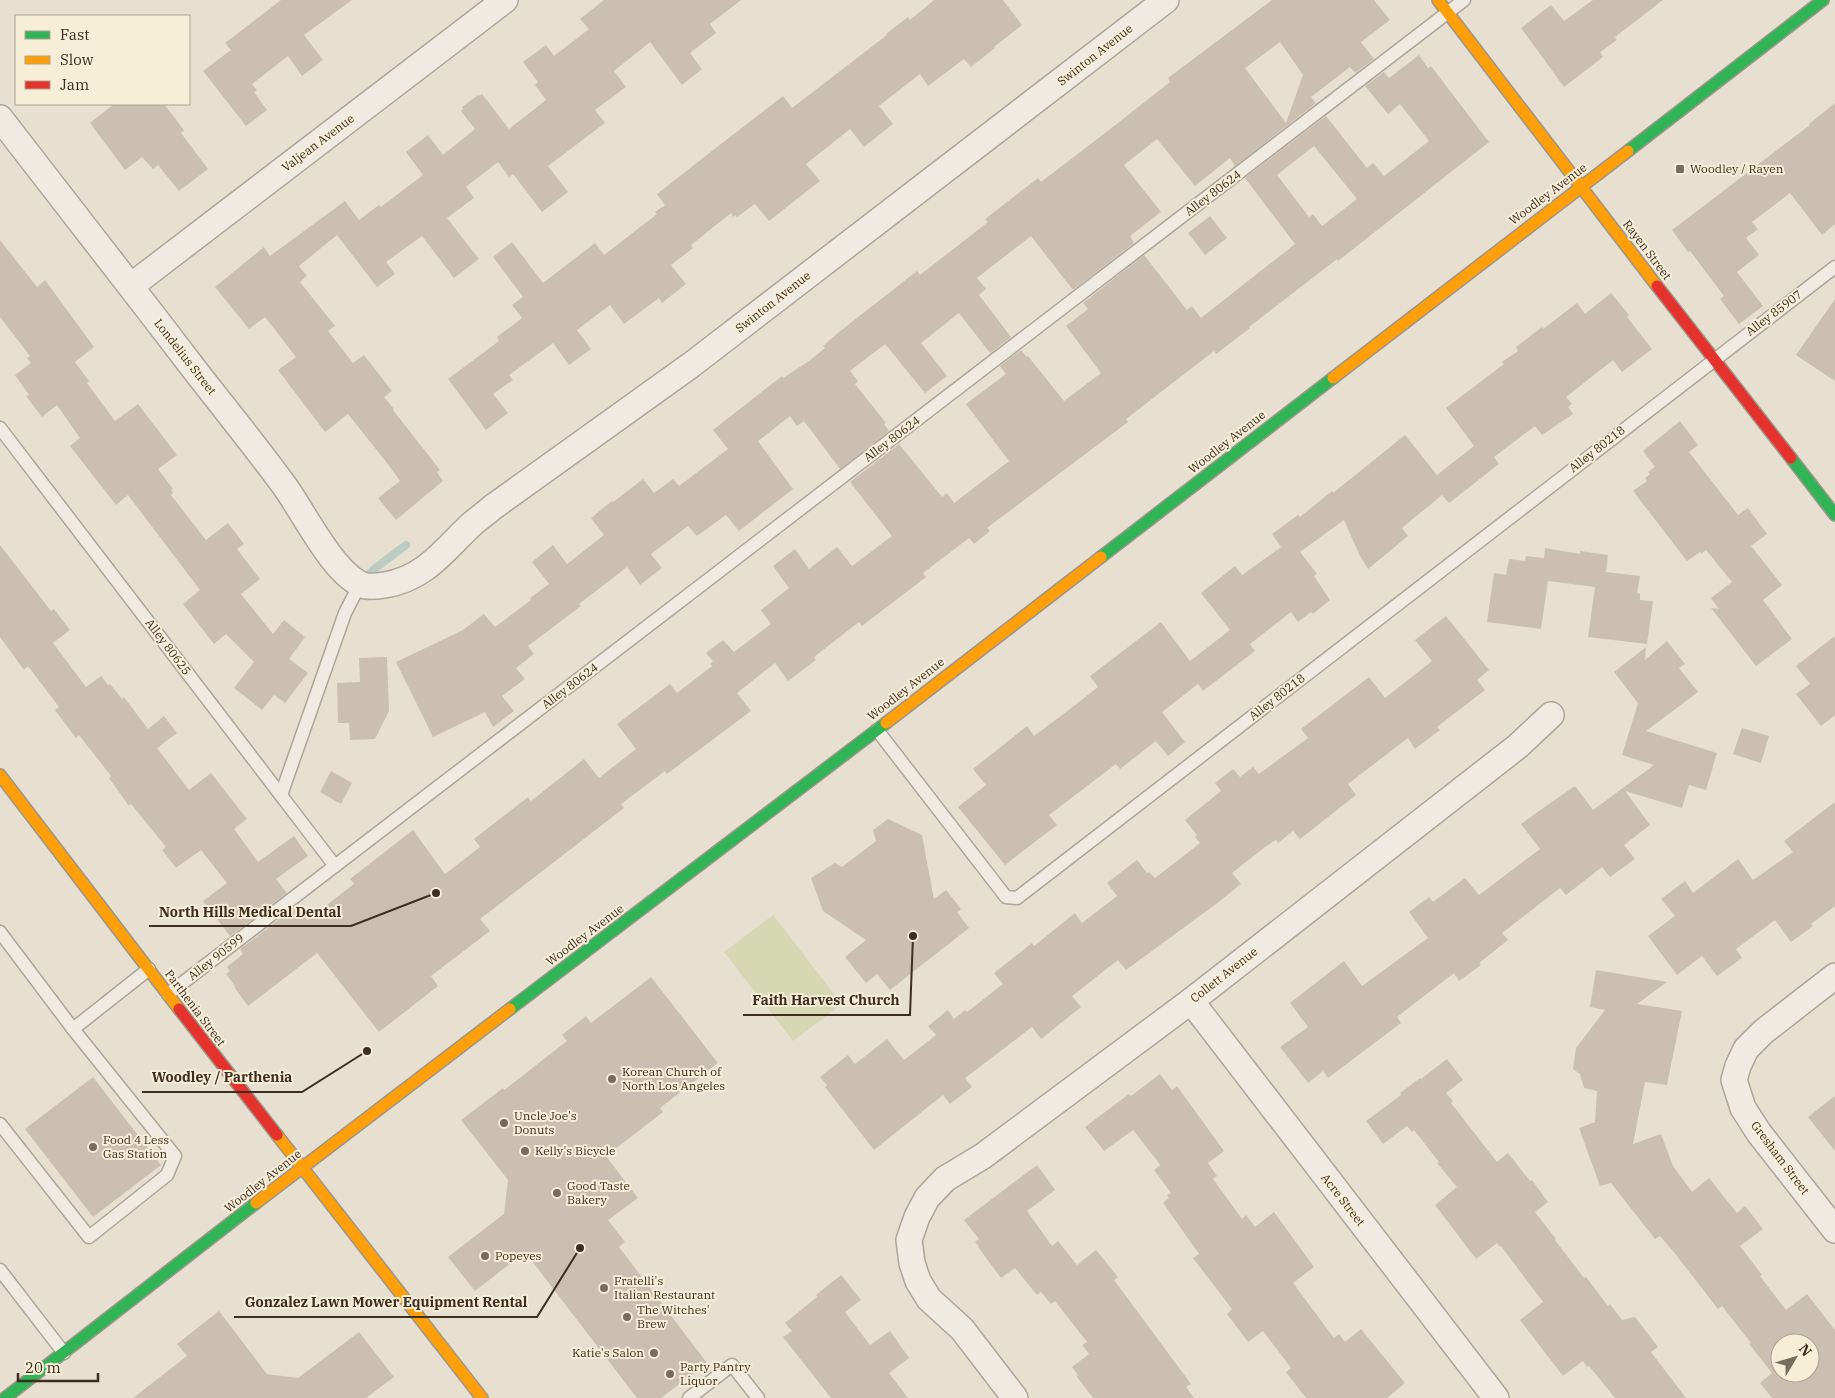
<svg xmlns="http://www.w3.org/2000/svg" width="1835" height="1398" font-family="'IBM Plex Serif',serif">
<rect width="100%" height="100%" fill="#e7e0d1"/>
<polygon fill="#d6d7b3" points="773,915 842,1004 793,1041 724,952"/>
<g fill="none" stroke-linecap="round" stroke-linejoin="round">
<polyline stroke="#bcccc2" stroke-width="8" points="364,580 373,570 406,545"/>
</g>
<g fill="#cbbfb2" fill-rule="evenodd">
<polygon points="281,0 352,0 304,35 323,60 302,76 288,56 252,84 257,90 254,92 267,110 246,126 203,71 231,50 225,43"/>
<polygon points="604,0 741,0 710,24 716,33 690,53 702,69 682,85 650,42 614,71 626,87 595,110 605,123 548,166 568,192 542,212 513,174 509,177 498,162 466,187 474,198 447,218 479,259 454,278 422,236 386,262 395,274 377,287 337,235 299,266 307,276 300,282 335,326 328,331 353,363 364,355 392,391 384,397 394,409 393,410 440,470 437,472 443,481 396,520 378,498 400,481 387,463 348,414 325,432 278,370 296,357 265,317 249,329 215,287 264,247 270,256 345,201 359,220 379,205 381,207 423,175 406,152 428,135 443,155 475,129 461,111 463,109 462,107 478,95 479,96 482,94 509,129 546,100 535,85 538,82 523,62 546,45 554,56 589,29 580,19"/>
<polygon points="934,0 1003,0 1022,25 994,47 995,48 971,67 964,59 928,86 920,74 879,106 893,124 864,147 850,129 806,164 820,181 769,221 755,204 737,217 735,215 733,217 731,213 691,245 693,248 671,265 686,284 662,303 659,298 624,324 610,305 577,330 591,349 569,365 553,343 509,375 513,380 493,394 508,413 486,430 448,379 499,341 497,337 522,318 512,305 523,297 493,257 512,242 543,283 595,243 604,255 657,214 655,212 665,205 657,194 708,154 783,96 792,108 887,35 886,34 908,17 910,20"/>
<path d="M1272 0H1374L1390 20 1361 42 1374 59 1355 73 1350 67 1311 97 1316 103 1235 166 1230 158 1195 186 1157 139 1124 165 1161 212 1130 236 1134 243 1073 290 1031 236 977 278 986 289 979 295 1011 337 990 353 959 313 921 343 947 376 925 393 885 344 850 371 858 381 855 384 886 423 884 424 889 431 840 469 804 421 797 426 790 416 758 441 793 489 739 531 726 515 697 536 688 526 651 554 662 568 640 585 627 567 579 604 581 606 528 646 534 654 516 668 525 679 502 696 514 711 493 727 485 712 433 737 396 662 463 630 484 614 495 627 531 600 530 598 549 584 532 562 553 545 567 564 604 535 591 518 612 501 613 502 643 479 654 493 673 479 679 486 728 449 713 430 782 376 783 378 809 361 825 348 823 346 839 332 917 271 920 275 988 222 985 219 1038 178 1041 182 1109 130 1170 82 1168 78ZM1280 42 1303 75 1286 123 1245 68Z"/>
<polygon points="1593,0 1663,0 1615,37 1617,40 1600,52 1603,57 1564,87 1521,28 1551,5 1564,21"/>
<path d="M1419 55 1428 68 1431 66 1489 142 1338 261 1337 259 1249 327 1250 328 1216 354 1214 351 1126 419 1128 422 987 528 990 531 974 544 969 538 923 573 926 577 862 626 859 622 814 657 816 660 788 681 775 663 737 693 751 711 667 774 665 771 621 804 624 808 480 919 490 931 431 976 438 986 379 1032 317 953 248 1006 234 987 235 986 226 974 230 971 227 967 243 954 240 949 297 906 307 920 354 884 350 879 413 830 445 874 480 847 474 839 528 797 531 801 584 759 599 778 636 749 617 724 670 684 677 693 712 666 710 664 713 661 706 653 723 640 734 652 771 624 761 610 789 588 773 566 795 549 809 569 837 547 852 566 892 536 850 482 899 444 942 497 947 493 954 503 1009 461 966 404 1006 374 1000 366 1021 350 1027 357 1028 356 1064 401 1101 373 1066 326 1088 309 1083 303 1144 255 1187 310 1192 306 1201 318 1295 244 1245 178 1326 116 1367 168 1373 163 1384 176 1429 141 1400 104 1388 114 1365 86 1384 72 1389 78ZM1314 146 1357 199 1322 226 1313 214 1309 217 1277 175Z"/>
<polygon points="1835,103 1835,224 1822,235 1790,193 1752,222 1758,229 1746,238 1759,255 1737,272 1763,306 1739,324 1720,299 1724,296 1690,251 1688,252 1672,230 1810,125 1809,124"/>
<polygon points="114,104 164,104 184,130 181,133 208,169 179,191 158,165 153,169 142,157 125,170 90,123"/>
<polygon points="1210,216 1227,238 1205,255 1188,233"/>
<polygon points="0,240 37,287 45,280 94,347 75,362 89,381 87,383 115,421 138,404 177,455 158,469 173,489 171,490 173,493 171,495 206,540 228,523 244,544 237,549 260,579 241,594 273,634 284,620 305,637 289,659 308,673 285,703 274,695 262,710 234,688 254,662 226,634 214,644 183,604 200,590 128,495 116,505 70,446 80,438 57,405 42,417 26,396 29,395 15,375 31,363 27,358 30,356 0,317"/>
<polygon points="1611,293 1629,315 1627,317 1652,349 1622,372 1613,360 1566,397 1572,404 1568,407 1573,414 1542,435 1535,426 1494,457 1499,464 1449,503 1442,495 1402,528 1408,536 1368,569 1359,554 1344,520 1300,552 1317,574 1314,576 1330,600 1313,614 1311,612 1298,622 1291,612 1250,644 1255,651 1203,691 1198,684 1162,712 1185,742 1168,756 1156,741 1120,769 1116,764 1049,815 1057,825 1005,865 958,807 986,785 973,769 1027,726 1034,736 1070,709 1098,687 1090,676 1161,622 1190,661 1230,630 1201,593 1235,566 1242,575 1281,547 1272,534 1298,515 1300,517 1332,491 1333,493 1405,435 1437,475 1474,446 1446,408 1504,364 1502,362 1518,351 1516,347 1542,327 1543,329 1577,303 1585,314"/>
<polygon points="1835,299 1835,381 1796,355"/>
<polygon points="1680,421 1698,445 1689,452 1738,515 1748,508 1767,534 1751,546 1782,585 1763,600 1792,639 1756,666 1711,608 1719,609 1711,598 1732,582 1706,550 1701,554 1700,552 1687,561 1633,491 1647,481 1645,478 1650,474 1648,472 1655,467 1643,451"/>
<polygon points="0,545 51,611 54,609 70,630 53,643 86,687 101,676 108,685 110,684 122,699 124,697 148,729 164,716 177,733 157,748 189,790 211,773 247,819 234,829 258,862 294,836 308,856 276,879 287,893 230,936 203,901 227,883 201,850 176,868 162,850 166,847 131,804 129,806 109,778 111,776 79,735 76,738 55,710 59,707 28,666 24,670 0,637"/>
<polygon points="1545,548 1580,554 1580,551 1608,555 1606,572 1640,576 1637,593 1640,594 1640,600 1653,601 1647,644 1588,637 1595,587 1548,581 1541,629 1487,622 1494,573 1506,575 1509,559 1525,561 1526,556 1544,558"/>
<polygon points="1446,616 1489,670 1477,680 1485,690 1437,727 1440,730 1415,749 1408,738 1348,784 1356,795 1300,839 1293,831 1278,843 1276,840 1265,847 1232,873 1241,884 1216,904 1126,970 1118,960 1072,996 1081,1007 1041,1039 1032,1027 965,1078 972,1087 950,1104 943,1095 874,1150 825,1087 827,1085 820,1077 848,1055 855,1064 887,1039 904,1060 936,1035 928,1026 948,1010 954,1019 965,1010 967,1012 1003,984 994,973 1032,943 1034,946 1075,913 1082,923 1117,896 1107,883 1137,860 1147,873 1149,872 1155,878 1200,843 1195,837 1197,835 1185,820 1221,791 1215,783 1233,769 1240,777 1253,767 1259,774 1308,738 1301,729 1369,677 1385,698 1432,661 1415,640"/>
<polygon points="1835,636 1835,715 1821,726 1796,694 1810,684 1796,666"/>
<polygon points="1667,641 1685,664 1679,668 1698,692 1646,731 1717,753 1706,790 1689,785 1682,808 1625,791 1650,825 1624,845 1635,859 1610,877 1602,867 1566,895 1560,888 1502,933 1508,940 1479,963 1481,965 1459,981 1454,973 1397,1017 1401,1023 1328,1078 1323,1071 1308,1083 1280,1047 1308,1027 1290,1003 1344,961 1362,986 1428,938 1409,912 1429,897 1433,902 1465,878 1479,895 1540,849 1521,824 1546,806 1575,786 1593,810 1654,765 1622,755 1638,703 1614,672 1646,647 1645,660"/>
<polygon points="387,657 389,711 375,739 350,740 349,723 338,723 337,683 360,682 359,658"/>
<polygon points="1742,728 1769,736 1761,763 1733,754"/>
<polygon points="331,771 352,783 341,804 320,792"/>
<polygon points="1835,802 1835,906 1811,924 1813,926 1791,942 1775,920 1736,949 1742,958 1717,976 1702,956 1677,975 1648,936 1675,916 1661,899 1685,881 1693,893 1738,859 1753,880 1793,852 1784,841"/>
<polygon points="888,819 922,835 934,899 946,890 961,909 957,912 969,928 890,990 877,974 866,983 845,957 866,940 823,911 811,878 835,863 842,867 876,841 873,830"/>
<path d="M1596 970 1667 982 1637 1004 1682 1011 1667 1085 1645 1082 1633 1144 1661 1134 1673 1166 1692 1192 1709 1178 1737 1213 1745 1206 1763 1229 1740 1246 1762 1275 1760 1276 1786 1310 1807 1294 1835 1330V1398H1772L1760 1383 1772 1373 1749 1344 1751 1343 1722 1306 1718 1309 1673 1251 1660 1236 1655 1239 1611 1183 1600 1186 1579 1128 1595 1122 1597 1091 1584 1088 1580 1074 1573 1069 1576 1048 1605 1010 1590 1007ZM1780 1343H1810V1373H1780Z"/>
<polygon points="651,977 718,1063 660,1108 663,1112 606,1156 638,1198 608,1220 625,1242 619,1247 707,1363 661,1398 637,1398 525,1252 475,1291 448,1257 504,1214 508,1180 461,1120 503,1088 504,1090 567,1041 562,1035 586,1016 591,1023"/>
<polygon points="1447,1059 1463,1080 1446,1093 1453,1101 1451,1103 1497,1162 1508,1153 1530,1181 1532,1180 1548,1202 1535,1212 1556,1239 1555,1240 1584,1278 1586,1277 1608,1306 1610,1304 1622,1320 1635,1317 1658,1347 1651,1352 1686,1398 1615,1398 1589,1366 1587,1367 1583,1361 1563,1376 1520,1320 1543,1302 1501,1246 1500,1247 1497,1243 1476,1259 1435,1205 1457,1187 1437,1163 1439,1162 1414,1130 1412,1132 1407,1126 1383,1144 1366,1121 1401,1095 1400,1093 1420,1078 1421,1079"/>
<polygon points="1160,1074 1172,1090 1177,1086 1224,1151 1208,1163 1217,1176 1213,1179 1242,1219 1246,1215 1255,1227 1274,1212 1314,1267 1293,1283 1334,1338 1339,1334 1345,1342 1361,1329 1405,1383 1387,1398 1306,1398 1286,1372 1291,1368 1263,1331 1248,1342 1227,1314 1232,1309 1193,1258 1199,1254 1163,1203 1169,1198 1167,1195 1171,1193 1154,1170 1160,1165 1159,1163 1133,1130 1104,1151 1085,1127 1129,1094 1131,1096"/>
<polygon points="93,1077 161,1165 93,1217 25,1129"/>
<polygon points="1835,1096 1835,1151 1808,1117"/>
<polygon points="1037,1165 1055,1190 1027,1211 1052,1246 1058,1241 1077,1265 1096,1250 1118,1277 1114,1280 1191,1384 1186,1387 1194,1398 1093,1398 1077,1377 1078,1375 1072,1367 1089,1354 1082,1345 1087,1342 1055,1301 1051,1304 1041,1292 1037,1295 1015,1268 1001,1278 978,1247 979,1246 975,1242 979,1239 964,1220"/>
<polygon points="841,1275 861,1300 845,1312 870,1345 890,1331 909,1358 889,1373 908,1398 831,1398 783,1337 792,1331 785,1323 817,1297 816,1295"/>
<polygon points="219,1311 267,1374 298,1378 359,1332 394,1377 366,1398 133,1398 187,1356 177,1344"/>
</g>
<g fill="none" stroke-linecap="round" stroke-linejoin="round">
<g stroke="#ada599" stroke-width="15">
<g id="lane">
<polyline points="0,428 335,866"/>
<polyline points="877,730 1006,897 1017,898 1835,267"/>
<polyline points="281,795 345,613 360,584"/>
<polyline points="0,932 73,1029 175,1156 167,1175 89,1237 0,1124"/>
<polyline points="168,994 1464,0"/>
<polyline points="73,1029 149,969"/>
<polyline points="0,1270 64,1353"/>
<polyline points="689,1398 732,1365 758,1398"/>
</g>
</g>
<g stroke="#ada599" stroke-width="28">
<g id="street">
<path d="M0 118C65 202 130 285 194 369 225 409 257 448 286 488 304 513 336 579 366 586 372 587 378 586 385 585 426 578 444 550 472 524 479 518 486 513 493 507L691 365 1166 0"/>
<polyline points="131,286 505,0"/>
<polyline points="1835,976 1763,1032 1746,1049 1738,1066 1734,1080 1743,1108 1759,1133 1835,1230"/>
<polyline points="1191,1001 1496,1398"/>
<polyline points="1015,1398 962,1329 929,1299 918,1281 912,1263 909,1240 917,1217 927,1198 945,1179 983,1156 1191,1001 1518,746 1551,715"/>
</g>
</g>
<g stroke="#9c958a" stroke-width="14">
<g id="fast">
<polyline points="1628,151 1823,0"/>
<polyline points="1791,458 1835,515"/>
<polyline points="1101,557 1333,378"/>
<polyline points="510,1009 886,723"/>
<polyline points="5,1398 256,1203"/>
</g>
</g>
<g stroke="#9c958a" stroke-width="14">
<g id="slow">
<polyline points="1438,0 1657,286"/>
<polyline points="1333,378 1628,151"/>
<polyline points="886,723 1101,557"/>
<polyline points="0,775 179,1009"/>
<polyline points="277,1135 482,1398"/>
<polyline points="256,1203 510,1009"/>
</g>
</g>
<g stroke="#9c958a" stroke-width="14">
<g id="jam">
<polyline points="1657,286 1791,458"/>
<polyline points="179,1009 277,1135"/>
</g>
</g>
<use href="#lane" stroke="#efebe3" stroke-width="12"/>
<use href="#street" stroke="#efebe3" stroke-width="25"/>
<use href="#fast" stroke="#30b455" stroke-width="11"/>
<use href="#slow" stroke="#ff9f0a" stroke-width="11"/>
<use href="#jam" stroke="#e5322d" stroke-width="11"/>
</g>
<g fill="#786c5e" stroke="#f7eed8" stroke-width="2">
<rect x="1675" y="164" width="10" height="10" rx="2.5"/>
<circle cx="612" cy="1079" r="5"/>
<circle cx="504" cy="1123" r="5"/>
<circle cx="93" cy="1147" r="5"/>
<circle cx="525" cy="1151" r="5"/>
<circle cx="557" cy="1193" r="5"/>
<circle cx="485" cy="1256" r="5"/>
<circle cx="604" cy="1288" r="5"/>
<circle cx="627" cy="1317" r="5"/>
<circle cx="654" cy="1353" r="5"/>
<circle cx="670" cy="1374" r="5"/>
</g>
<g text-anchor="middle" stroke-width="4" stroke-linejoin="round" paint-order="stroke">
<g font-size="12" fill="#3d2e20" stroke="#f7eed8">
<text transform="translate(1095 55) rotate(-38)" y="4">Swinton Avenue</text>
<text transform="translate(318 143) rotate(-37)" y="4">Valjean Avenue</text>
<text transform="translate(1213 193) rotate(-37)" y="4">Alley 80624</text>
<text transform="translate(1548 194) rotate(-37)" y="4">Woodley Avenue</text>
<text transform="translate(1647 250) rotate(53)" y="4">Rayen Street</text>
<text transform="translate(773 302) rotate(-38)" y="4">Swinton Avenue</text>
<text transform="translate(1774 313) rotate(-37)" y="4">Alley 85907</text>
<text transform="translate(185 357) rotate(52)" y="4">Londelius Street</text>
<text transform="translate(892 439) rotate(-37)" y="4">Alley 80624</text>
<text transform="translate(1227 442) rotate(-38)" y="4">Woodley Avenue</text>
<text transform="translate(1597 449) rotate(-38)" y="4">Alley 80218</text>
<text transform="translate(168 647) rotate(53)" y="4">Alley 80625</text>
<text transform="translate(570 686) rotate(-37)" y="4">Alley 80624</text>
<text transform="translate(906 689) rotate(-38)" y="4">Woodley Avenue</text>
<text transform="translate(1277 697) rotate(-38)" y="4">Alley 80218</text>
<text transform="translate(585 935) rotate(-37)" y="4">Woodley Avenue</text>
<text transform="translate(216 957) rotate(-38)" y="4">Alley 90599</text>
<text transform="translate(1224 975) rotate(-38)" y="4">Collett Avenue</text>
<text transform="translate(195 1008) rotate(53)" y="4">Parthenia Street</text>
<text transform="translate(1780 1158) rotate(53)" y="4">Gresham Street</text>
<text transform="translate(263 1181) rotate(-38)" y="4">Woodley Avenue</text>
<text transform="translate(1343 1200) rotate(52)" y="4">Acre Street</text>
</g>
<g font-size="12" fill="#3d2e20" stroke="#f7eed8" text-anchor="start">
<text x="1690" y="173">Woodley / Rayen</text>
<text x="622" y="1076">Korean Church of<tspan x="622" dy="14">North Los Angeles</tspan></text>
<text x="514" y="1120">Uncle Joe's<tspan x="514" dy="14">Donuts</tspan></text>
<text x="103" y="1144">Food 4 Less<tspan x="103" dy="14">Gas Station</tspan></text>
<text x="535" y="1155">Kelly's Bicycle</text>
<text x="567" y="1190">Good Taste<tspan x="567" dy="14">Bakery</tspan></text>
<text x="495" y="1260">Popeyes</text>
<text x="614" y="1285">Fratelli's<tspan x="614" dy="14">Italian Restaurant</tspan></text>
<text x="637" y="1314">The Witches'<tspan x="637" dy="14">Brew</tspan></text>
<text x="644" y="1357" text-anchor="end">Katie's Salon</text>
<text x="680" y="1371">Party Pantry<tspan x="680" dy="14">Liquor</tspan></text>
</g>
</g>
<path fill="none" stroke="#3d2e20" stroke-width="2" d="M436 893L351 926H149M913 936L910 1015H743M367 1051L302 1092H142M580 1248L537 1317H234"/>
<g fill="#3d2e20" stroke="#f7eed8" stroke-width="2">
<circle cx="436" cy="893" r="5"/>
<circle cx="913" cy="936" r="5"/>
<circle cx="367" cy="1051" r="5"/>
<circle cx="580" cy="1248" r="5"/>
</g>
<g font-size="14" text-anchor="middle" font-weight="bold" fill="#3d2e20" stroke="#f7eed8" stroke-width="4" stroke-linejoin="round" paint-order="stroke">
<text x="250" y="917">North Hills Medical Dental</text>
<text x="826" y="1005">Faith Harvest Church</text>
<text x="222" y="1082">Woodley / Parthenia</text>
<text x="386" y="1307">Gonzalez Lawn Mower Equipment Rental</text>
</g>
<rect x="15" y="15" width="175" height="90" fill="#f7eed8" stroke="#ada18e"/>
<rect x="25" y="31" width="25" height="8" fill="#30b455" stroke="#ada18e"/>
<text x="60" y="40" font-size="15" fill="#3d2e20">Fast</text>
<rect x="25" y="56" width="25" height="8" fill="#ff9f0a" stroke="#ada18e"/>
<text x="60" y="65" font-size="15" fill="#3d2e20">Slow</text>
<rect x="25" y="81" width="25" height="8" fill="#e5322d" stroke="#ada18e"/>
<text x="60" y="90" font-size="15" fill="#3d2e20">Jam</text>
<g transform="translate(1795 1358) rotate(52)"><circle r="24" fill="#f7eed8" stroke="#ada18e"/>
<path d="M0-4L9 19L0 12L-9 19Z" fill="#786c5e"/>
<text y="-8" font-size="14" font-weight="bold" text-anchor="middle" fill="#3d2e20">N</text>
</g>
<path d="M18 1373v8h80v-8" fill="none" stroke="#3d2e20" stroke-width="2.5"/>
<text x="25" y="1373" font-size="15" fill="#3d2e20" stroke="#f7eed8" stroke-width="4" paint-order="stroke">20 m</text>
</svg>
